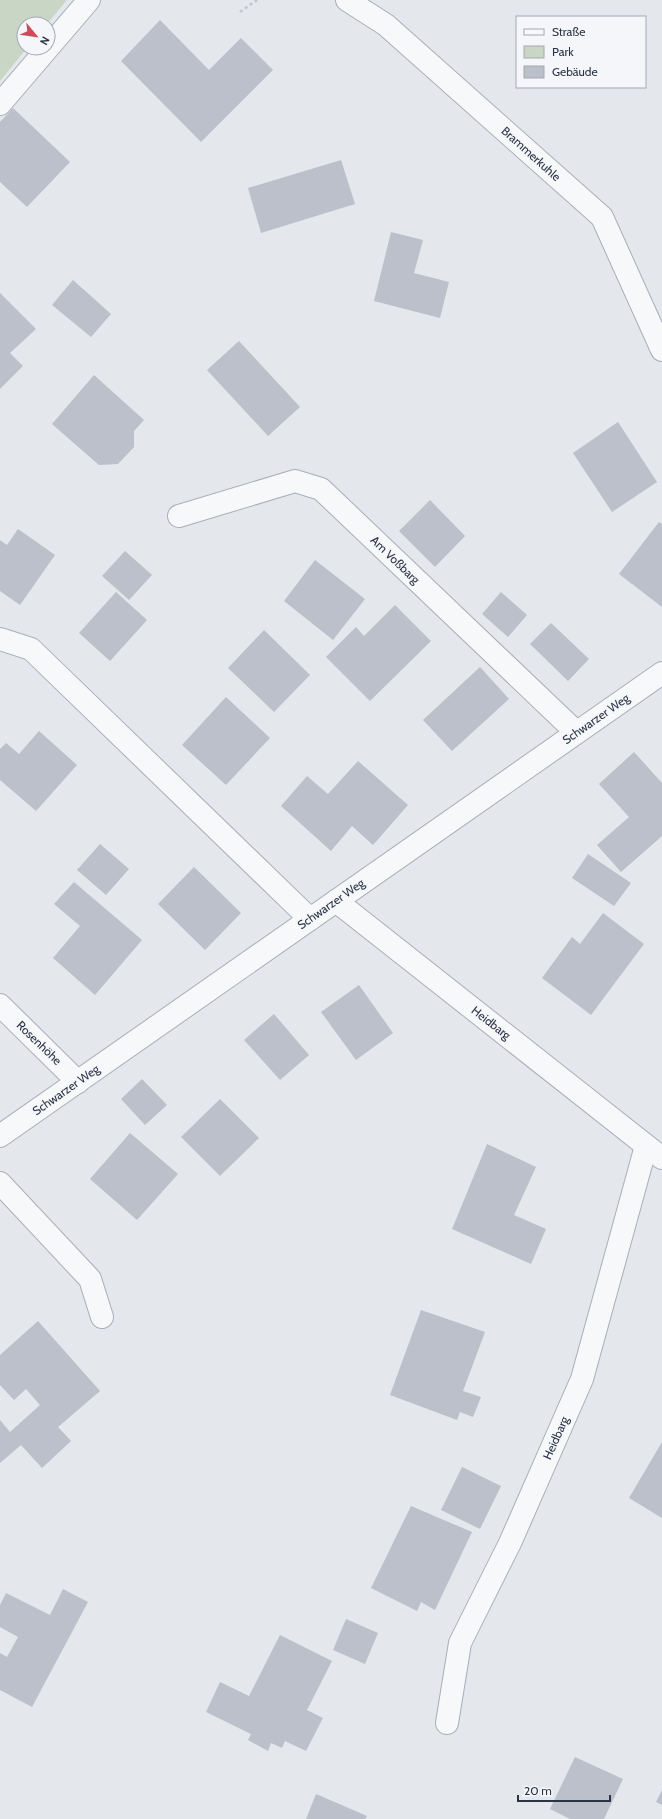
<svg xmlns="http://www.w3.org/2000/svg" width="662" height="1819" font-family="Cabin,sans-serif">
<rect width="100%" height="100%" fill="#e4e7ec"/>
<polygon fill="#c9d6c5" points="0,0 67,0 47,24 24,24 24,48 27,48 0,81"/>
<g fill="#bbc0ca">
<polygon points="160,20 209,70 241,38 273,70 201,142 121,61"/>
<polygon points="13,108 70,162 27,207 0,182 0,122"/>
<polygon points="341,160 355,204 261,233 248,188"/>
<polygon points="391,232 423,240 414,273 449,282 440,318 374,301"/>
<polygon points="73,280 111,314 91,337 52,305"/>
<polygon points="0,293 36,329 10,353 23,366 0,389"/>
<polygon points="239,341 300,407 268,436 207,370"/>
<polygon points="94,375 144,420 134,431 134,447 118,464 99,465 52,424"/>
<polygon points="618,422 657,482 612,512 573,453"/>
<polygon points="430,500 465,536 435,567 399,531"/>
<polygon points="659,522 662,524 662,607 619,574"/>
<polygon points="18,529 55,555 20,605 0,591 0,540 7,545"/>
<polygon points="125,551 152,575 129,600 102,576"/>
<polygon points="315,560 365,599 333,640 284,601"/>
<polygon points="116,592 147,620 110,661 79,633"/>
<polygon points="501,592 527,615 508,637 482,614"/>
<polygon points="395,605 431,641 370,701 326,657 356,627 364,636"/>
<polygon points="551,623 589,659 568,681 530,644"/>
<polygon points="264,630 310,675 274,712 228,668"/>
<polygon points="480,667 509,699 452,751 423,720"/>
<polygon points="226,697 270,738 226,785 182,745"/>
<polygon points="39,731 77,765 36,811 0,780 0,749 6,743 19,754"/>
<polygon points="634,752 662,783 662,836 621,872 597,845 629,817 599,784"/>
<polygon points="358,761 408,805 373,845 352,826 331,851 281,806 307,776 328,794"/>
<polygon points="100,844 129,869 106,895 77,870"/>
<polygon points="588,854 631,883 614,906 572,878"/>
<polygon points="194,867 241,913 205,950 158,904"/>
<polygon points="74,882 142,940 95,995 53,958 80,926 54,904"/>
<polygon points="603,913 644,944 591,1015 542,978 572,937 580,944"/>
<polygon points="359,985 393,1033 356,1060 321,1012"/>
<polygon points="274,1014 309,1055 280,1080 244,1040"/>
<polygon points="142,1079 167,1105 145,1125 121,1099"/>
<polygon points="220,1099 259,1138 220,1176 181,1137"/>
<polygon points="130,1133 178,1174 137,1220 90,1179"/>
<polygon points="487,1144 536,1167 514,1215 546,1229 531,1264 452,1229"/>
<polygon points="421,1310 485,1332 463,1391 481,1397 473,1417 460,1412 457,1420 390,1395"/>
<polygon points="38,1321 100,1391 58,1427 71,1441 42,1468 21,1445 0,1463 0,1420 10,1432 40,1405 26,1389 14,1400 0,1385 0,1355"/>
<polygon points="662,1442 662,1518 629,1498"/>
<polygon points="462,1467 501,1486 480,1529 441,1510"/>
<polygon points="411,1506 472,1532 435,1610 421,1602 417,1611 371,1588"/>
<polygon points="63,1589 88,1602 32,1707 0,1690 0,1653 7,1657 18,1637 0,1627 0,1605 6,1593 50,1615"/>
<polygon points="346,1619 378,1633 365,1664 333,1650"/>
<polygon points="280,1635 332,1661 307,1710 323,1718 306,1751 285,1741 282,1748 271,1743 268,1751 248,1740 251,1734 206,1712 220,1682 249,1696"/>
<polygon points="575,1757 623,1779 604,1819 570,1819 550,1809"/>
<polygon points="662,1790 662,1805 656,1802"/>
<polygon points="316,1794 367,1816 365,1819 306,1819"/>
</g>
<g fill="none" stroke-linecap="round" stroke-linejoin="round">
<g stroke="#a9aeb7" stroke-width="24">
<g id="minor">
<polyline points="347,0 386,25 602,217 662,350"/>
<polyline points="0,104 89,0"/>
<polyline points="179,516 295,481 321,489 576,732"/>
<polyline points="0,639 31,649 310,919"/>
<polyline points="336,901 662,1158"/>
<polyline points="0,1005 78,1082"/>
<polyline points="0,1136 662,673"/>
<polyline points="0,1183 90,1279 102,1317"/>
<polyline points="447,1723 460,1643 510,1543 582,1379 646,1146"/>
</g>
</g>
<polyline stroke="#c2c5cb" stroke-width="2.5" stroke-dasharray="3 3" stroke-linecap="butt" points="240,12 257,0"/>
<use href="#minor" stroke="#f7f8fa" stroke-width="22"/>
</g>
<g text-anchor="middle" stroke-width="3" stroke-linejoin="round" paint-order="stroke">
<g font-size="12" fill="#2b3445" stroke="#f4f6f9">
<text transform="translate(531 154) rotate(42)" y="4">Brammerkuhle</text>
<text transform="translate(395 560) rotate(44)" y="4">Am Voßbarg</text>
<text transform="translate(596 719) rotate(-35)" y="4">Schwarzer Weg</text>
<text transform="translate(331 904) rotate(-35)" y="4">Schwarzer Weg</text>
<text transform="translate(491 1023) rotate(38)" y="4">Heidbarg</text>
<text transform="translate(39 1043) rotate(44)" y="4">Rosenhöhe</text>
<text transform="translate(66 1090) rotate(-35)" y="4">Schwarzer Weg</text>
<text transform="translate(556 1438) rotate(-66)" y="4">Heidbarg</text>
</g>
</g>
<rect x="516" y="16" width="130" height="72" fill="#f4f6f9" stroke="#a4a8b1"/>
<rect x="524" y="29" width="20" height="6" fill="#f7f8fa" stroke="#a4a8b1"/>
<text x="552" y="36" font-size="12" fill="#2b3445">Straße</text>
<rect x="524" y="46" width="20" height="12" fill="#c9d6c5" stroke="#a4a8b1"/>
<text x="552" y="56" font-size="12" fill="#2b3445">Park</text>
<rect x="524" y="66" width="20" height="12" fill="#bbc0ca" stroke="#a4a8b1"/>
<text x="552" y="76" font-size="12" fill="#2b3445">Gebäude</text>
<g transform="translate(36 36) rotate(119)"><circle r="19" fill="#f4f6f9" stroke="#a4a8b1"/>
<path d="M0-3L7 15L0 10L-7 15Z" fill="#d1495b"/>
<text y="-6" font-size="11" font-weight="bold" text-anchor="middle" fill="#2b3445">N</text>
</g>
<path d="M518 1795v6h92v-6" fill="none" stroke="#2b3445" stroke-width="2"/>
<text x="524" y="1795" font-size="12" fill="#2b3445" stroke="#f4f6f9" stroke-width="3" paint-order="stroke">20 m</text>
</svg>
